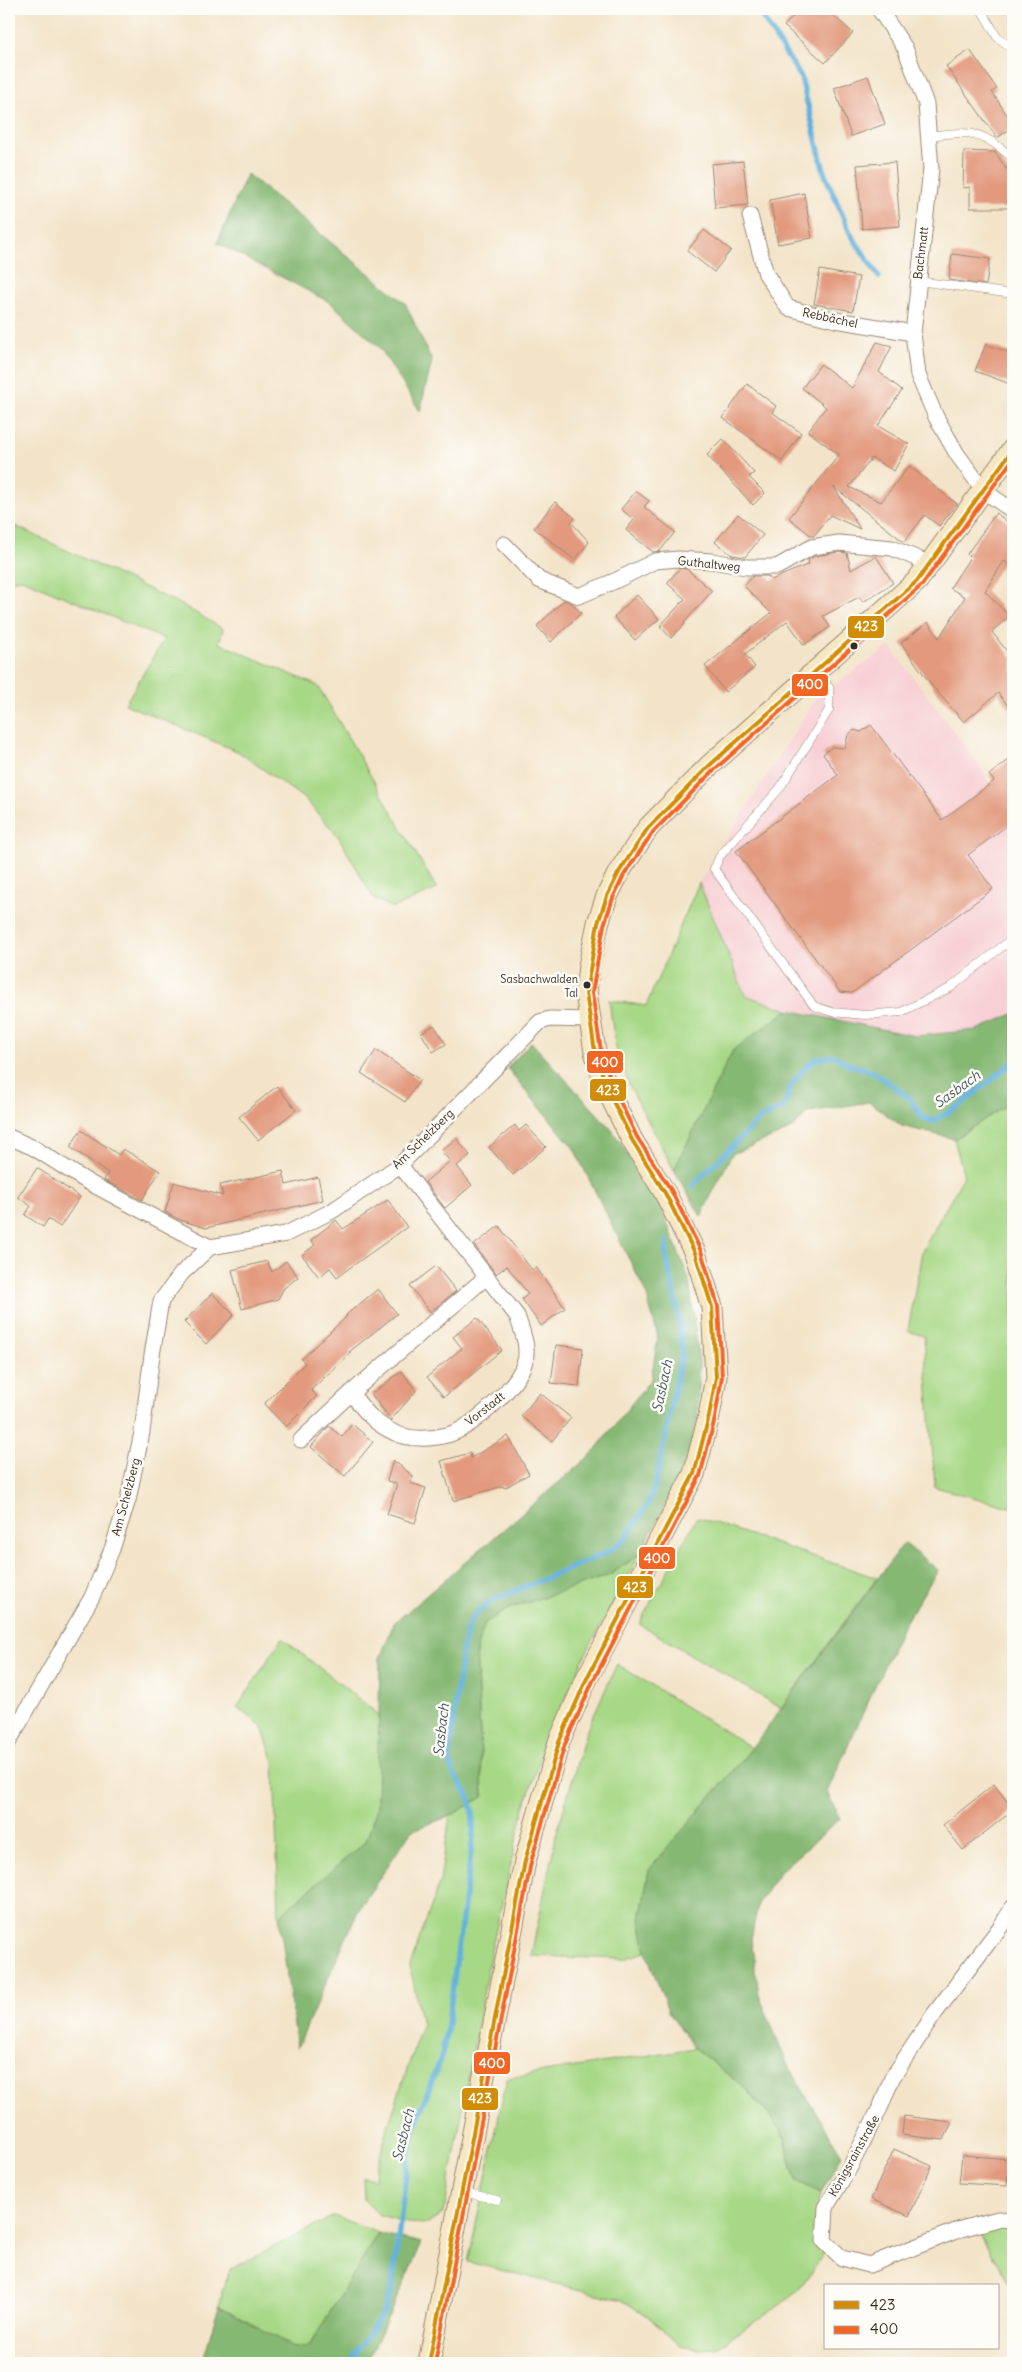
<svg xmlns="http://www.w3.org/2000/svg" width="1022" height="2372" font-family="Delius,sans-serif">
<rect width="100%" height="100%" fill="#fdfcf7"/>
<filter id="ink" filterUnits="userSpaceOnUse"><feTurbulence type="fractalNoise" baseFrequency=".02" numOctaves="2"/><feDisplacementMap in="SourceGraphic" scale="10" xChannelSelector="R" yChannelSelector="G"/><feConvolveMatrix kernelMatrix="1 2 1 2 8 2 1 2 1" color-interpolation-filters="sRGB"/></filter>
<filter id="wash" filterUnits="userSpaceOnUse"><feTurbulence type="fractalNoise" baseFrequency=".0096" numOctaves="4" result="noise"/><feDisplacementMap in="SourceGraphic" scale="20" xChannelSelector="R" yChannelSelector="G"/><feGaussianBlur stdDeviation="1.12" result="paint"/><feColorMatrix in="noise" values="0 0 0 0 0 0 0 0 0 0 0 0 0 0 0 0 0 1.4 0 .05"/><feComposite in="paint" operator="in"/></filter>
<g filter="url(#wash)">
<rect width="100%" height="100%" fill="#f3e4c9"/>
<polygon fill="#f7cfd4" points="890,646 979,765 1013,821 1013,1014 977,1030 915,1036 788,1010 745,996 699,883 816,698"/>
<g fill="#a7d886" stroke="#718152">
<polygon points="9,523 184,606 223,629 219,643 318,686 437,889 393,908 374,899 338,836 306,800 239,752 125,704 164,639 22,579 9,581"/>
<polygon points="699,883 745,995 788,1010 733,1050 674,1170 630,1087 615,1045 609,1000 646,1006"/>
<polygon points="1013,1101 1013,1508 935,1487 924,1336 908,1331 922,1251 964,1176 954,1139"/>
<polygon points="697,1517 877,1578 781,1708 639,1624"/>
<polygon points="640,1554 586,1653 546,1742 523,1811 491,1951 444,2213 428,2224 408,2223 379,2215 364,2200 363,2177 374,2179 389,2123 422,2025 410,1966 440,1881 450,1816 483,1797 476,1650 485,1623 508,1609 610,1575"/>
<polygon points="282,1638 379,1715 377,1808 366,1841 279,1916 274,1761 261,1725 237,1708"/>
<polygon points="617,1664 752,1748 649,1870 640,1919 646,1952 623,1959 531,1956 556,1836 586,1732"/>
<polygon points="694,2048 745,2088 781,2129 796,2181 821,2193 814,2228 825,2252 797,2292 717,2348 698,2349 680,2346 647,2316 622,2300 468,2262 507,2078"/>
<polygon points="334,2216 378,2233 310,2345 294,2347 219,2306 229,2270"/>
<polygon points="1013,2225 1013,2290 977,2229"/>
</g>
<g fill="#85b873" stroke="#607148">
<polygon points="247,174 405,303 432,361 420,411 380,348 331,303 217,243"/>
<polygon points="788,1010 915,1036 977,1030 1013,1014 1013,1101 954,1139 902,1126 869,1102 809,1112 790,1130 732,1154 701,1216 674,1170 733,1050"/>
<polygon points="531,1042 613,1131 662,1210 689,1279 699,1360 697,1422 684,1469 640,1554 610,1575 508,1609 485,1623 476,1650 483,1797 450,1816 411,1831 359,1909 297,2048 279,1916 366,1841 377,1808 380,1658 394,1623 592,1454 651,1379 658,1337 646,1293 573,1147 507,1068"/>
<polygon points="904,1543 938,1570 901,1629 827,1792 840,1819 780,1871 758,1904 751,1939 759,1995 788,2066 842,2155 821,2193 796,2181 781,2129 745,2088 694,2048 669,2013 646,1952 640,1919 649,1870 752,1748"/>
<polygon points="378,2233 422,2243 367,2363 202,2363 219,2306 294,2347 310,2345"/>
</g>
<g fill="none" stroke-linecap="round" stroke-linejoin="round">
<g stroke="#62b1dc" stroke-width="5.5">
<polyline points="757,9 801,77 824,172 850,233 879,277"/>
<polyline points="692,1186 761,1118 784,1108 791,1085 806,1067 816,1059 835,1056 851,1066 860,1067 873,1072 889,1083 909,1098 923,1118 934,1121 963,1103 1013,1062"/>
<polyline points="349,2363 384,2312 392,2288 408,2157 415,2126 442,2055 448,2023 473,1837 473,1811 469,1797 453,1773 449,1757 462,1652 468,1626 474,1616 489,1602 606,1553 625,1539 646,1507 655,1486 682,1353 679,1318 666,1255 667,1241"/>
</g>
</g>
<g id="blocks">
<g fill="#e2997d">
<polygon points="800,9 826,9 853,33 825,63 784,26"/>
<polygon points="970,50 997,89 992,92 1013,124 1013,127 997,138 946,66"/>
<polygon points="868,76 885,124 851,136 834,88"/>
<polygon points="964,151 995,152 1013,179 1013,208 970,208 970,187 963,188"/>
<polygon points="743,161 748,205 715,208 711,164"/>
<polygon points="895,162 900,226 862,229 857,165"/>
<polygon points="804,193 812,238 778,244 770,200"/>
<polygon points="704,230 731,250 714,272 687,251"/>
<polygon points="952,254 990,259 986,285 949,280"/>
<polygon points="820,270 859,277 853,311 814,304"/>
<polygon points="877,342 892,346 879,372 902,390 878,426 909,444 894,471 872,458 849,487 881,502 909,466 957,504 939,526 925,515 904,542 834,487 860,529 830,515 813,537 789,518 839,455 808,431 826,407 802,388 821,364 852,388"/>
<polygon points="986,344 1013,354 1013,385 975,371"/>
<polygon points="747,384 776,406 772,412 801,433 782,461 723,418"/>
<polygon points="723,439 754,473 749,477 765,493 753,505 707,455"/>
<polygon points="636,491 649,501 644,507 675,532 660,551 653,552 626,530 634,520 621,509"/>
<polygon points="555,502 575,518 571,522 589,542 575,560 534,528"/>
<polygon points="996,513 1013,526 1013,568 1004,561 985,591 1009,616 992,632 1013,659 1013,712 998,693 964,722 933,687 901,643 928,622 939,638 965,597 950,588 970,557 967,554"/>
<polygon points="738,514 763,535 745,557 732,555 715,542"/>
<polygon points="839,552 847,553 851,570 876,556 893,583 863,602 859,597 823,616 830,627 804,645 787,621 745,654 755,667 725,692 705,666 771,613 744,586 753,576 768,576 771,580 809,564 808,560 815,556"/>
<polygon points="680,568 687,569 712,591 684,623 685,624 671,638 660,626 685,599 667,583"/>
<polygon points="637,595 659,619 635,640 614,617"/>
<polygon points="564,600 573,604 581,613 551,642 537,626"/>
<polygon points="871,725 942,820 994,781 989,775 1013,757 1013,821 968,855 993,889 852,993 840,992 736,851 838,775 823,754 832,747 845,748 848,735 854,730 861,732"/>
<polygon points="434,1025 446,1044 433,1052 421,1033"/>
<polygon points="376,1050 420,1080 405,1102 361,1073"/>
<polygon points="277,1086 296,1110 258,1140 239,1117"/>
<polygon points="515,1125 519,1131 526,1125 546,1147 513,1175 489,1147"/>
<polygon points="81,1130 119,1155 123,1149 160,1171 142,1200 104,1180 108,1173 70,1147"/>
<polygon points="456,1138 470,1155 457,1166 472,1185 445,1208 425,1182 450,1161 441,1151"/>
<polygon points="37,1168 80,1197 60,1227 48,1219 43,1227 25,1215 31,1206 18,1197"/>
<polygon points="283,1171 286,1185 318,1177 323,1200 206,1228 180,1220 165,1212 174,1182 223,1196 220,1185"/>
<polygon points="388,1200 407,1227 337,1277 330,1268 319,1277 302,1255 315,1245 311,1240 336,1220 343,1229"/>
<polygon points="499,1226 532,1270 536,1267 565,1308 541,1326 522,1299 528,1294 507,1266 496,1274 474,1245"/>
<polygon points="267,1261 272,1272 286,1261 298,1277 284,1288 278,1299 242,1309 232,1270"/>
<polygon points="436,1266 456,1291 430,1312 410,1286"/>
<polygon points="378,1289 397,1314 349,1352 351,1353 311,1390 317,1396 286,1427 264,1404 305,1363 301,1359 347,1316 346,1315"/>
<polygon points="212,1293 234,1315 206,1344 184,1322"/>
<polygon points="477,1318 502,1350 444,1397 427,1377 462,1348 453,1337"/>
<polygon points="556,1345 583,1348 579,1386 551,1383"/>
<polygon points="402,1371 416,1391 391,1420 371,1394"/>
<polygon points="540,1393 571,1418 552,1441 521,1416"/>
<polygon points="352,1424 373,1442 345,1476 311,1447 329,1426 342,1437"/>
<polygon points="508,1436 529,1474 504,1488 503,1486 453,1501 441,1461 470,1453 471,1458"/>
<polygon points="393,1460 413,1476 410,1483 426,1488 415,1523 387,1514 397,1484 387,1481"/>
<polygon points="994,1784 1013,1810 963,1850 943,1825"/>
<polygon points="904,2116 952,2122 944,2140 902,2135"/>
<polygon points="894,2149 932,2166 909,2216 871,2199"/>
<polygon points="962,2155 1009,2159 1007,2186 959,2183"/>
</g>
</g>
</g>
<g filter="url(#ink)">
<use href="#blocks" fill-opacity="0" stroke="#978774" stroke-width="1"/>
<g fill="none" stroke-linecap="round" stroke-linejoin="round">
<g stroke="#978774" stroke-width="9">
<g id="lane">
<polyline points="981,9 997,37 1013,49"/>
<path d="M929 136C970 131 982 129 1013 159"/>
<polyline points="918,281 1013,294"/>
<polyline points="816,672 829,687 829,710 780,788 720,856 714,869 814,1006 832,1012 865,1015 901,1012 950,988 1013,938"/>
<polyline points="464,2192 497,2200"/>
</g>
</g>
<g stroke="#978774" stroke-width="17">
<g id="street">
<polyline points="879,9 905,48 926,104 931,169 913,333 918,375 936,417 957,454 984,491 1013,511"/>
<polyline points="750,216 766,274 788,308 836,320 913,333"/>
<polyline points="504,544 539,580 579,596 617,580 655,561 679,559 712,561 746,567 777,567 812,547 839,543 892,548 930,564"/>
<polyline points="9,1137 34,1148 88,1182 210,1247"/>
<path d="M400 1165 517 1316C522 1331 530 1349 524 1364 516 1388 471 1429 447 1435 432 1439 409 1440 395 1433 373 1423 365 1411 351 1393L485 1278"/>
<polyline points="301,1440 351,1393"/>
<polyline points="9,1741 92,1597 112,1549 128,1500 142,1432 152,1355 161,1301 182,1273 210,1247 286,1234 332,1211 400,1165 540,1022 550,1019 589,1020"/>
<polyline points="1013,1907 1001,1926 935,2013 892,2078 881,2106 850,2167 826,2207 824,2241 842,2258 869,2265 961,2229 998,2219 1013,2220"/>
</g>
</g>
<g stroke="#978774" stroke-width="23">
<polyline id="secondary" points="429,2363 525,1861 559,1742 587,1678 694,1474 709,1416 716,1377 712,1307 695,1253 665,1193 632,1140 607,1089 595,1052 586,993 589,966 598,923 607,896 619,872 648,828 709,766 917,581 1013,449"/>
</g>
<use href="#lane" stroke="#fff" stroke-width="8"/>
<use href="#street" stroke="#fff" stroke-width="15"/>
<use href="#secondary" stroke="#f7e8c3" stroke-width="21"/>
<g stroke="#fdfcf7" stroke-width="8">
<polyline id="bus-1" points="429,2363 525,1861 559,1742 587,1678 694,1474 709,1416 716,1377 712,1307 695,1253 665,1193 632,1140 607,1089 595,1052 586,993 598,923 607,896 619,872 648,828 709,766 917,581 1013,449"/>
</g>
<g stroke="#fdfcf7" stroke-width="8">
<polyline id="bus-2" points="435,2363 531,1862 565,1744 593,1681 700,1476 715,1418 722,1377 718,1306 701,1251 671,1190 637,1137 613,1087 601,1051 592,993 604,925 613,898 624,875 653,832 713,771 922,585 1013,459"/>
</g>
<use href="#bus-1" stroke="#d18d06" stroke-width="4"/>
<use href="#bus-2" stroke="#f26522" stroke-width="4"/>
</g>
</g>
<g fill="#3b2a1e" stroke="#fdfcf7" stroke-width="2">
<circle cx="854" cy="646" r="4.5"/>
<circle cx="587" cy="985" r="4.5"/>
</g>
<g text-anchor="middle" stroke-width="5" stroke-linejoin="round" paint-order="stroke">
<g font-size="11" fill="#3b2a1e" stroke="#fdfcf7" text-anchor="end">
<text x="578" y="983">Sasbachwalden<tspan x="578" dy="14">Tal</tspan></text>
</g>
<g font-size="12" fill="#3b2a1e" stroke="#fdfcf7">
<text transform="translate(921 253) rotate(-83)" y="4">Bachmatt</text>
<text transform="translate(830 318) rotate(12)" y="4">Rebbächel</text>
<text transform="translate(709 564) rotate(6)" y="4">Guthaltweg</text>
<text transform="translate(423 1139) rotate(-44)" y="4">Am Schelzberg</text>
<text transform="translate(485 1409) rotate(-38)" y="4">Vorstadt</text>
<text transform="translate(126 1497) rotate(-75)" y="4">Am Schelzberg</text>
<text transform="translate(854 2156) rotate(-61)" y="4">Königsrainstraße</text>
</g>
<g font-size="14" font-style="italic" fill="#495960" stroke="#fdfcf7">
<text transform="translate(957 1089) rotate(-36)" y="5">Sasbach</text>
<text transform="translate(662 1386) rotate(-78)" y="5">Sasbach</text>
<text transform="translate(441 1730) rotate(-84)" y="5">Sasbach</text>
<text transform="translate(403 2135) rotate(-76)" y="5">Sasbach</text>
</g>
</g>
<g stroke="#fdfcf7" stroke-width="2">
<rect x="847" y="615" width="38" height="24" rx="5" fill="#d18d06"/>
<rect x="791" y="673" width="38" height="24" rx="5" fill="#f26522"/>
<rect x="586" y="1050" width="38" height="24" rx="5" fill="#f26522"/>
<rect x="589" y="1078" width="38" height="24" rx="5" fill="#d18d06"/>
<rect x="638" y="1546" width="38" height="24" rx="5" fill="#f26522"/>
<rect x="616" y="1575" width="38" height="24" rx="5" fill="#d18d06"/>
<rect x="473" y="2051" width="38" height="24" rx="5" fill="#f26522"/>
<rect x="461" y="2087" width="38" height="24" rx="5" fill="#d18d06"/>
</g>
<g font-size="14" text-anchor="middle" font-weight="bold" fill="#fff">
<text x="866" y="631">423</text>
<text x="810" y="689">400</text>
<text x="605" y="1067">400</text>
<text x="608" y="1095">423</text>
<text x="657" y="1563">400</text>
<text x="635" y="1592">423</text>
<text x="492" y="2068">400</text>
<text x="480" y="2103">423</text>
</g>
<rect width="1022" height="2372" fill="none" stroke="#fdfcf7" stroke-width="30"/>
<rect x="824" y="2284" width="175" height="65" fill="#fdfcf7" stroke="#afa8a0"/>
<rect x="834" y="2301" width="25" height="8" fill="#d18d06" stroke="#afa8a0"/>
<text x="870" y="2310" font-size="15" fill="#3b2a1e">423</text>
<rect x="834" y="2326" width="25" height="8" fill="#f26522" stroke="#afa8a0"/>
<text x="870" y="2334" font-size="15" fill="#3b2a1e">400</text>
</svg>
